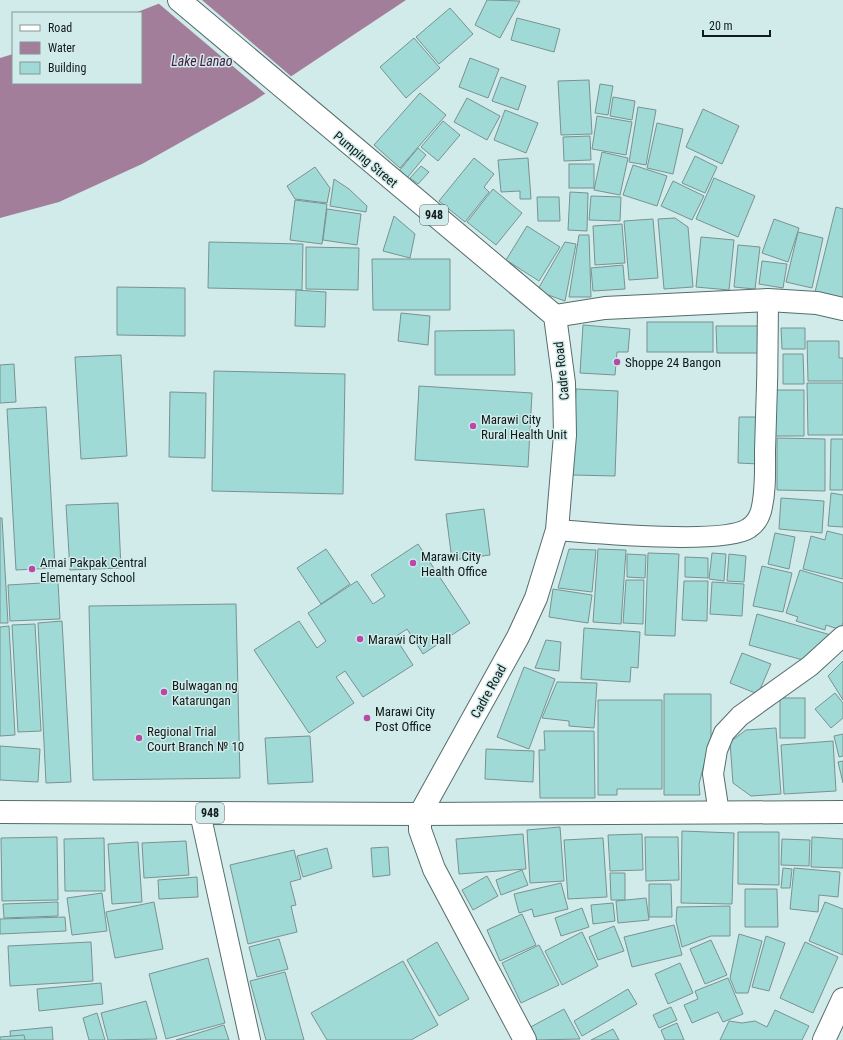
<svg xmlns="http://www.w3.org/2000/svg" width="843" height="1040" font-family="'Roboto Condensed',sans-serif">
<rect width="100%" height="100%" fill="#d0ebe9"/>
<polygon fill="#a37e9b" points="168,0 406,0 254,101 142,164 59,202 0,218 0,58 13,54 13,83 141,83 141,13 135,13"/>
<polygon fill="#d0ebe9" points="164,0 202,0 293,78 267,95 158,3"/>
<g fill="#9fdad6" stroke="#799291">
<polygon points="487,0 520,1 500,38 475,25"/>
<polygon points="450,8 473,34 439,64 416,37"/>
<polygon points="517,18 560,29 554,52 511,40"/>
<polygon points="414,38 440,68 406,98 380,67"/>
<polygon points="470,58 499,69 488,98 459,87"/>
<polygon points="501,77 526,86 518,110 492,101"/>
<polygon points="589,80 592,134 561,135 558,81"/>
<polygon points="600,84 613,86 608,115 595,113"/>
<polygon points="420,93 446,115 400,168 374,145"/>
<polygon points="613,97 635,101 632,120 610,116"/>
<polygon points="467,98 500,116 487,140 454,122"/>
<polygon points="638,107 656,110 646,165 629,162"/>
<polygon points="703,109 739,126 722,164 686,147"/>
<polygon points="505,110 538,123 526,153 494,140"/>
<polygon points="597,116 632,122 626,155 592,149"/>
<polygon points="443,121 460,135 438,161 421,147"/>
<polygon points="657,123 683,129 673,174 647,168"/>
<polygon points="590,136 591,160 564,161 563,137"/>
<polygon points="418,148 426,155 407,178 399,171"/>
<polygon points="602,152 628,158 620,195 594,190"/>
<polygon points="695,156 717,167 705,193 682,183"/>
<polygon points="474,158 494,174 484,187 489,192 465,222 439,201"/>
<polygon points="528,158 531,199 520,199 520,191 501,192 498,160"/>
<rect x="569" y="164" width="25" height="24"/>
<polygon points="633,165 667,176 657,206 623,195"/>
<polygon points="421,166 429,172 418,184 410,178"/>
<polygon points="315,167 330,188 327,203 295,199 287,186"/>
<polygon points="714,178 755,196 738,237 696,219"/>
<polygon points="334,179 349,189 367,206 366,212 330,206"/>
<polygon points="673,181 704,196 692,220 661,206"/>
<polygon points="493,189 522,213 496,245 467,222"/>
<polygon points="570,192 588,193 587,231 568,230"/>
<polygon points="591,196 621,197 620,221 589,220"/>
<polygon points="537,197 559,197 560,221 538,221"/>
<polygon points="295,200 327,204 322,244 290,240"/>
<polygon points="836,207 843,209 843,299 815,292"/>
<polygon points="327,209 361,214 357,245 323,240"/>
<polygon points="394,216 415,234 410,258 383,251"/>
<polygon points="675,218 688,227 693,287 664,289 658,219"/>
<polygon points="653,219 658,278 629,280 624,221"/>
<polygon points="774,219 799,228 788,262 762,253"/>
<polygon points="622,224 625,263 595,265 593,226"/>
<polygon points="527,226 560,247 539,281 506,260"/>
<polygon points="798,232 823,238 812,288 786,282"/>
<polygon points="579,235 589,235 591,297 569,297"/>
<polygon points="701,237 734,240 729,290 696,287"/>
<polygon points="209,242 303,244 302,290 208,288"/>
<polygon points="565,242 576,244 565,301 537,291"/>
<polygon points="738,245 760,247 755,289 734,287"/>
<polygon points="306,247 359,248 358,290 306,289"/>
<polygon points="372,259 450,259 450,310 373,310"/>
<polygon points="762,261 787,264 783,288 759,284"/>
<polygon points="623,265 625,289 593,291 591,268"/>
<polygon points="117,287 185,288 185,336 117,335"/>
<polygon points="296,290 326,292 325,327 295,326"/>
<polygon points="401,313 430,316 428,345 398,341"/>
<rect x="647" y="322" width="66" height="30"/>
<polygon points="583,325 630,329 628,352 617,352 615,375 580,373"/>
<polygon points="716,326 759,326 760,353 717,353"/>
<polygon points="781,328 805,328 805,349 782,349"/>
<polygon points="514,330 515,375 435,375 435,331"/>
<polygon points="807,341 839,341 839,358 843,358 843,381 808,381"/>
<polygon points="783,354 803,354 804,384 783,384"/>
<polygon points="121,355 127,456 81,459 75,357"/>
<polygon points="14,364 16,402 0,403 0,365"/>
<polygon points="214,371 345,374 343,494 212,491"/>
<polygon points="807,383 843,383 843,435 808,435"/>
<polygon points="419,386 532,393 528,467 415,460"/>
<polygon points="576,389 618,391 615,476 573,475"/>
<polygon points="773,390 804,390 804,436 774,436"/>
<polygon points="170,392 206,393 205,458 169,457"/>
<polygon points="46,407 55,568 16,570 7,409"/>
<polygon points="739,417 761,417 759,464 738,463"/>
<polygon points="777,438 825,439 825,491 777,490"/>
<polygon points="831,439 843,439 843,490 830,490"/>
<polygon points="831,493 843,495 843,527 828,526"/>
<polygon points="781,498 824,501 822,533 779,529"/>
<polygon points="118,503 121,568 70,570 66,505"/>
<polygon points="484,509 490,555 452,560 446,514"/>
<polygon points="0,518 2,518 8,623 0,623"/>
<polygon points="827,531 843,535 843,579 803,569 811,536 825,540"/>
<polygon points="775,533 795,537 789,569 768,564"/>
<polygon points="418,544 470,623 423,654 407,629 395,637 413,665 363,697 345,671 336,677 354,703 309,733 254,650 299,621 317,648 326,641 308,613 357,581 373,604 385,596 371,575"/>
<polygon points="326,549 350,584 321,604 297,568"/>
<polygon points="569,549 596,550 592,592 558,588"/>
<polygon points="598,549 626,550 621,624 593,622"/>
<polygon points="648,553 679,554 675,636 645,635"/>
<polygon points="712,553 726,554 724,581 709,579"/>
<polygon points="627,554 646,555 645,578 627,577"/>
<polygon points="729,554 746,556 744,582 727,581"/>
<polygon points="685,557 708,558 708,578 685,577"/>
<polygon points="762,566 792,573 783,612 753,606"/>
<polygon points="800,570 843,583 843,622 841,630 826,625 825,630 796,621 798,617 786,613"/>
<polygon points="626,580 644,580 643,624 623,623"/>
<polygon points="684,581 708,581 707,621 682,620"/>
<polygon points="58,582 60,619 10,621 8,585"/>
<polygon points="712,582 744,584 742,616 710,614"/>
<polygon points="553,589 592,595 588,623 549,617"/>
<polygon points="236,604 240,778 93,780 89,606"/>
<polygon points="757,614 831,635 810,662 749,645"/>
<polygon points="62,621 71,782 46,783 38,623"/>
<polygon points="35,624 41,731 18,732 12,625"/>
<polygon points="9,626 15,735 0,736 0,627"/>
<polygon points="584,628 640,632 638,668 631,667 630,682 581,679"/>
<polygon points="546,640 561,642 559,671 535,668"/>
<polygon points="742,653 771,664 758,694 730,683"/>
<polygon points="843,661 843,700 828,676"/>
<polygon points="524,667 555,679 529,749 497,737"/>
<polygon points="557,682 597,683 594,728 569,726 569,721 542,718"/>
<polygon points="835,693 843,703 843,718 831,728 815,709"/>
<polygon points="664,694 711,694 711,737 699,784 700,795 664,795"/>
<rect x="780" y="698" width="25" height="40"/>
<polygon points="598,700 662,700 662,789 617,789 617,795 598,795"/>
<polygon points="776,728 781,794 751,796 733,783 730,742 746,730"/>
<polygon points="544,731 594,731 595,798 540,798 539,750 545,750"/>
<polygon points="843,734 843,756 839,757 834,736"/>
<polygon points="310,736 313,782 268,784 265,738"/>
<polygon points="833,741 836,791 784,794 781,745"/>
<polygon points="0,746 40,749 38,782 0,780"/>
<polygon points="486,749 534,751 533,782 485,779"/>
<polygon points="843,761 843,783 838,762"/>
<polygon points="560,827 564,881 530,883 527,830"/>
<polygon points="682,831 734,833 732,904 681,903"/>
<polygon points="738,832 779,832 779,885 738,884"/>
<polygon points="523,834 526,869 459,874 456,839"/>
<polygon points="642,834 643,870 610,871 608,835"/>
<polygon points="57,837 58,900 2,901 1,838"/>
<polygon points="645,837 678,837 679,880 646,881"/>
<polygon points="812,837 843,839 843,868 811,867"/>
<polygon points="104,838 105,891 65,891 64,839"/>
<polygon points="603,838 607,897 568,899 564,840"/>
<polygon points="782,839 810,840 809,866 781,865"/>
<polygon points="186,841 189,875 144,878 142,843"/>
<polygon points="138,842 142,902 112,904 108,844"/>
<polygon points="388,847 390,875 373,877 371,848"/>
<polygon points="327,848 332,868 303,877 297,856"/>
<polygon points="294,850 301,879 290,882 296,905 291,906 297,932 248,944 230,865"/>
<polygon points="783,868 792,869 790,888 781,888"/>
<polygon points="794,868 840,872 838,897 819,895 818,912 790,909"/>
<polygon points="522,870 528,885 501,895 496,880"/>
<polygon points="610,873 625,873 625,900 611,900"/>
<polygon points="487,876 498,896 473,910 462,890"/>
<polygon points="197,877 198,897 159,899 158,880"/>
<polygon points="561,883 568,909 534,917 532,909 519,913 514,894"/>
<polygon points="649,884 671,884 672,917 649,917"/>
<polygon points="745,889 777,889 778,927 745,927"/>
<polygon points="102,893 107,931 72,935 67,898"/>
<polygon points="646,898 649,920 618,923 616,901"/>
<polygon points="58,902 58,916 4,918 3,904"/>
<polygon points="154,902 163,949 115,958 106,912"/>
<polygon points="825,902 843,909 843,955 809,941"/>
<polygon points="613,903 615,921 593,924 591,905"/>
<polygon points="730,906 730,936 711,936 682,947 676,921 677,907"/>
<polygon points="582,908 589,927 561,936 555,918"/>
<polygon points="522,914 536,945 500,961 487,930"/>
<polygon points="65,917 66,931 0,934 0,919"/>
<polygon points="674,925 682,955 632,967 624,937"/>
<polygon points="614,926 624,951 598,960 589,937"/>
<polygon points="582,932 598,966 562,985 545,951"/>
<polygon points="739,934 762,941 748,993 736,993 730,978"/>
<polygon points="766,936 785,943 769,991 752,987"/>
<polygon points="279,939 288,969 257,977 249,947"/>
<polygon points="711,940 727,975 705,984 690,949"/>
<polygon points="91,942 93,981 10,986 8,946"/>
<polygon points="437,942 469,999 439,1016 407,960"/>
<polygon points="805,942 838,957 813,1013 780,998"/>
<polygon points="539,945 559,985 521,1003 502,963"/>
<polygon points="208,958 225,1023 166,1039 149,974"/>
<polygon points="403,961 438,1025 411,1040 327,1040 311,1013"/>
<polygon points="680,963 693,993 668,1004 655,974"/>
<polygon points="285,972 304,1040 266,1040 250,981"/>
<polygon points="728,978 743,1014 723,1022 718,1012 692,1023 684,1005 698,999 695,991"/>
<polygon points="101,983 103,1004 39,1011 37,989"/>
<polygon points="628,989 637,1004 582,1036 574,1021"/>
<polygon points="146,1001 157,1039 108,1040 101,1013"/>
<polygon points="671,1007 677,1020 659,1028 653,1015"/>
<polygon points="564,1009 580,1039 533,1040 527,1029"/>
<polygon points="775,1010 809,1026 802,1040 720,1040 729,1021 742,1023 755,1021 767,1027"/>
<polygon points="97,1013 105,1040 89,1040 83,1018"/>
<polygon points="677,1023 684,1040 665,1040 661,1030"/>
<polygon points="224,1025 229,1040 176,1040"/>
<polygon points="52,1027 53,1040 11,1040 10,1031"/>
<polygon points="613,1029 619,1040 591,1040"/>
<polygon points="24,1035 25,1040 0,1040 0,1037"/>
</g>
<g fill="none" stroke-linecap="round" stroke-linejoin="round">
<g stroke="#556d6c" stroke-width="22">
<g id="minor">
<path d="M557 530C592 533 725 545 749 528 755 524 759 518 761 511 766 492 765 470 765 451 767 401 768 350 768 300"/>
<polyline points="200,813 250,1040"/>
<polyline points="719,813 713,774 717,750 724,733 740,716 810,666 843,636"/>
</g>
</g>
<g stroke="#556d6c" stroke-width="24">
<g id="secondary">
<polyline points="555,316 605,308 768,300 817,303 843,309"/>
<polyline points="525,1040 434,869 420,830 420,814 843,812"/>
<polyline points="824,1040 843,999"/>
</g>
</g>
<g stroke="#556d6c" stroke-width="24">
<polyline id="primary" points="0,812 420,814 518,637 536,598 557,530 565,435 564,383 555,316 179,0"/>
</g>
<use href="#minor" stroke="#fff" stroke-width="20"/>
<use href="#secondary" stroke="#fff" stroke-width="22"/>
<use href="#primary" stroke="#fff" stroke-width="22"/>
</g>
<g fill="#b849a7" stroke="#d0ebe9" stroke-width="1.5">
<circle cx="617" cy="362" r="4"/>
<circle cx="473" cy="426" r="4"/>
<circle cx="413" cy="563" r="4"/>
<circle cx="32" cy="569" r="4"/>
<circle cx="360" cy="639" r="4"/>
<circle cx="164" cy="692" r="4"/>
<circle cx="367" cy="718" r="4"/>
<circle cx="139" cy="738" r="4"/>
</g>
<g text-anchor="middle" stroke-width="3" stroke-linejoin="round" paint-order="stroke">
<g fill="#d0ebe9" stroke="#4a5959" stroke-width="1">
<rect x="420" y="205" width="28" height="20" rx="3"/>
<rect x="196" y="803" width="28" height="20" rx="3"/>
</g>
<g font-size="12" font-weight="bold" fill="#111b1b">
<text x="434" y="219">948</text>
<text x="210" y="817">948</text>
</g>
<g font-size="13" fill="#111b1b" stroke="#d0ebe9">
<text transform="translate(366 159) rotate(40)" y="5">Pumping Street</text>
<text transform="translate(561 371) rotate(-96)" y="5">Cadre Road</text>
<text transform="translate(488 691) rotate(-61)" y="5">Cadre Road</text>
</g>
<g font-size="13" fill="#111b1b" stroke="#d0ebe9" text-anchor="start">
<text x="625" y="367">Shoppe 24 Bangon</text>
<text x="481" y="424">Marawi City<tspan x="481" dy="15">Rural Health Unit</tspan></text>
<text x="421" y="561">Marawi City<tspan x="421" dy="15">Health Office</tspan></text>
<text x="40" y="567">Amai Pakpak Central<tspan x="40" dy="15">Elementary School</tspan></text>
<text x="368" y="644">Marawi City Hall</text>
<text x="172" y="690">Bulwagan ng<tspan x="172" dy="15">Katarungan</tspan></text>
<text x="375" y="716">Marawi City<tspan x="375" dy="15">Post Office</tspan></text>
<text x="147" y="736">Regional Trial<tspan x="147" dy="15">Court Branch № 10</tspan></text>
</g>
<g font-size="14" font-style="italic" fill="#481941" stroke="#d0ebe9">
<text x="202" y="66">Lake Lanao</text>
</g>
</g>
<rect x="12" y="12" width="130" height="72" fill="#d0ebe9" stroke="#849897"/>
<rect x="20" y="25" width="20" height="6" fill="#ffffff" stroke="#849897"/>
<text x="48" y="32" font-size="12" fill="#111b1b">Road</text>
<rect x="20" y="42" width="20" height="12" fill="#a37e9b" stroke="#849897"/>
<text x="48" y="52" font-size="12" fill="#111b1b">Water</text>
<rect x="20" y="62" width="20" height="12" fill="#9fdad6" stroke="#849897"/>
<text x="48" y="72" font-size="12" fill="#111b1b">Building</text>
<path d="M703 30v6h67v-6" fill="none" stroke="#111b1b" stroke-width="2"/>
<text x="709" y="30" font-size="12" fill="#111b1b" stroke="#d0ebe9" stroke-width="3" paint-order="stroke">20 m</text>
</svg>
